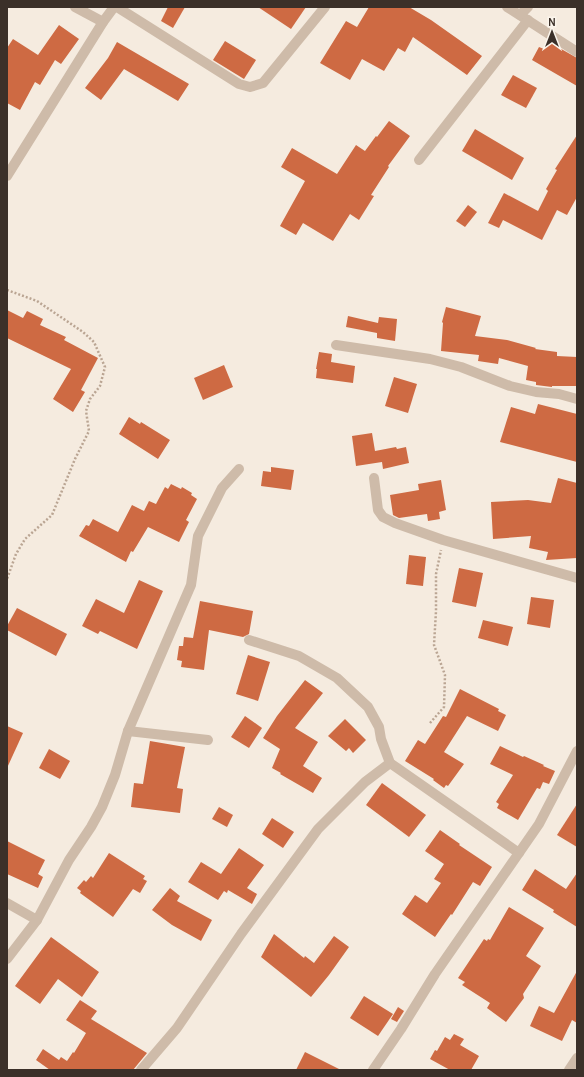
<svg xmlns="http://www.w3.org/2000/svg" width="584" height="1077" font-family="Karla,sans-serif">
<rect width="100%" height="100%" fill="#f5ebdf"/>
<g fill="#ce6a43">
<polygon points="168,7 185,7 173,28 161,21"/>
<polygon points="258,7 306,7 291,29"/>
<polygon points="369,7 409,7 431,20 482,56 467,75 413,37 405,52 398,48 384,71 362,59 350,80 320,63 346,21 357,27"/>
<polygon points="59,25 79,39 61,64 55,60 40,85 35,82 20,110 7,103 7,48 13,39 38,55"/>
<polygon points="225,41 256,60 244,79 213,60"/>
<polygon points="117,42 189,84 178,101 124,69 101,100 85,88 108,58"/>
<polygon points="549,42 577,58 577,86 532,60 539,47 544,49"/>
<polygon points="513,75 537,88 526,108 501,95"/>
<polygon points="389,121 410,136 388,166 389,167 371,195 374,196 359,220 350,214 333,241 303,223 296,235 280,226 305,181 281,167 292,148 337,174 356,145 365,151 376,136 377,137"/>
<polygon points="475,129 524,158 512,180 462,151"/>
<polygon points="577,135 577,197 567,215 557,210 542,240 503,220 499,228 488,223 504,193 538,211 548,191 546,189 557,170 555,169"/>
<polygon points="468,205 477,212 465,227 456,221"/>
<polygon points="446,307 481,316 475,336 507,340 536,348 535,349 557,352 557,356 577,357 577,386 552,386 552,387 536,385 536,382 526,380 528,366 499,358 498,364 478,361 479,355 441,351 443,323 442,322"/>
<polygon points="7,310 23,318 27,311 43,319 40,325 66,337 64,340 98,358 81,390 85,392 73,412 53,399 71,369 7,338"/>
<polygon points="348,316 378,323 379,317 397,319 395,341 377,338 377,333 346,327"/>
<polygon points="319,352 332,354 331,362 355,366 353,383 316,378 317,369 316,369"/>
<polygon points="224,365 233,387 203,400 194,378"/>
<polygon points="394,377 417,384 408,413 385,406"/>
<polygon points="538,404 577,414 577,462 500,442 511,407 535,414"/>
<polygon points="129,417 140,424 141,422 170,440 158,459 119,434"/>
<polygon points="372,433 375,451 396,447 397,449 406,447 409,463 383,469 382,462 356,466 352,436"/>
<polygon points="271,467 294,470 291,490 261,486 263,471 271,472"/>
<polygon points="558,478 577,483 577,558 546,560 548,552 529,548 531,536 493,539 491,502 528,500 551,503"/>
<polygon points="441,480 446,510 439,512 440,519 428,521 427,514 399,518 393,515 390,495 419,490 418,484"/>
<polygon points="171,484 181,489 182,487 192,493 191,495 197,499 186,520 189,522 179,542 148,527 133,552 131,551 126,562 79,536 86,525 89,526 93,519 118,532 132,505 144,511 149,501 156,504 165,487 168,489"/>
<polygon points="409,555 426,557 423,586 406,584"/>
<polygon points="459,568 483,573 476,607 452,602"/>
<polygon points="139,580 163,591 137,649 100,631 98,634 82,626 96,599 124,613"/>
<polygon points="531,597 554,600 550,628 527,624"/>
<polygon points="200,601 253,611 249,634 243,637 209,630 204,670 181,667 182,661 177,660 179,646 183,646 184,637 193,638"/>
<polygon points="17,608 67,634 56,656 7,630 7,626"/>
<polygon points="483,620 513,627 508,646 478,638"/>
<polygon points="248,655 270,662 258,701 236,694"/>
<polygon points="305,680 323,693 295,728 318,742 303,766 322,778 313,793 280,774 281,773 272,768 280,749 263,738 277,716"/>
<polygon points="460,689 499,709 498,711 506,715 498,731 467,716 444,752 464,764 448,786 446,785 444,788 433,780 434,779 405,761 418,740 425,744 443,716 446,717"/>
<polygon points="245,716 262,728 249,748 231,737"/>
<polygon points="345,719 366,740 353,753 349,748 346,751 328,736"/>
<polygon points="7,726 23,733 7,768"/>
<polygon points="150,741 185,747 177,788 183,789 180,813 131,807 134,783 143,784"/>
<polygon points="500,746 523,757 524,756 544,765 543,766 555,771 549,784 543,782 540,789 537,788 518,820 497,808 499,804 496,802 513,775 490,764"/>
<polygon points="49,749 70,761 60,779 39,768"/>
<polygon points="382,783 426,815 409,837 366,805"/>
<polygon points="577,804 577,847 557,835"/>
<polygon points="219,807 233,815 227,827 212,819"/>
<polygon points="272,818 294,832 283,848 262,834"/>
<polygon points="440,830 460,844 459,845 492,867 480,886 473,882 452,915 451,914 435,937 402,914 415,895 427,903 441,883 434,879 444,864 425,851"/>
<polygon points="7,841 45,860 38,874 43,877 38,888 7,874"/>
<polygon points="239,848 264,865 247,888 257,894 252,904 228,890 227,893 224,891 218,900 188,882 201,862 221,874"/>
<polygon points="109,853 145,876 143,879 147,881 140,893 133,889 113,917 80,893 81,891 77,888 84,880 86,882 91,876 93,878"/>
<polygon points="535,869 566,889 577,873 577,927 553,912 554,910 522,890"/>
<polygon points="170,888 180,896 177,901 212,920 201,941 172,925 152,910"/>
<polygon points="509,907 544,928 526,956 541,966 523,994 524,998 506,1022 487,1008 490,1003 462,985 465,982 458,978 484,939 487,941 488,939 490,940"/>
<polygon points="274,934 304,958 305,956 314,963 334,936 349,947 329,975 311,997 261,957"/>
<polygon points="51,937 99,972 82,997 58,979 40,1004 15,986"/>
<polygon points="577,971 577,1023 572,1020 562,1041 530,1026 539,1006 554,1013"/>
<polygon points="364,996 393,1014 378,1036 350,1018"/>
<polygon points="80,1000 97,1011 91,1019 147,1053 133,1070 50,1070 36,1060 43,1049 59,1060 61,1057 67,1061 73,1052 74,1053 86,1033 66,1020"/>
<polygon points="398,1007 404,1011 397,1022 391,1019"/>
<polygon points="454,1034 464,1039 460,1045 479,1056 471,1070 450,1070 430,1059 435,1050 437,1051 445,1037 450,1040"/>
<polygon points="305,1052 341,1070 296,1070"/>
</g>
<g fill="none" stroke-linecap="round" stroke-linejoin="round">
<g stroke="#baa593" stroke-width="2.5" stroke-dasharray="2 2" stroke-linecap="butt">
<polyline points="7,290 37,301 83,332 94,342 105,367 100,386 90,399 86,411 89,431 75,459 52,515 25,539 16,554 7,579"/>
<polyline points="430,723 444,707 445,675 434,645 436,611 436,574 441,550"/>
</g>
<g stroke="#cebba9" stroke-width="10">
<polyline points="75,7 103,22"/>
<polyline points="117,7 239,84 250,87 263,83 325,7"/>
<polyline points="507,7 577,52"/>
<polyline points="520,15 528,7"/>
<polyline points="419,160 528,20"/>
<polyline points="7,176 103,22 114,7"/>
<polyline points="336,345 430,359 461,367 510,386 536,392 559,394 577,399"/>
<polyline points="374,478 378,510 383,517 395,523 443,540 577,578"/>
<polyline points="249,640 299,656 337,678 368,707 379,727 381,739 390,763 519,853"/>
<polyline points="128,731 208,740"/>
<polyline points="7,903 37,920"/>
<polyline points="7,959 37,920 69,860 91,827 102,807 115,775 128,731 191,585 198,536 222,488 239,469"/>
<polyline points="141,1070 177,1028 241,934 318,829 365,782 390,763"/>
<polyline points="373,1070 401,1029 435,974 539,824 577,751"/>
<polyline points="569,1070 577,1058"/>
</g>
</g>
<rect width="584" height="1077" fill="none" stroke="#3b3029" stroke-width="16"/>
<g transform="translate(552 32)" stroke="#fbf5ec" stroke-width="3" paint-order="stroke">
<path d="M0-3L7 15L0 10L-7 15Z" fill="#3b3029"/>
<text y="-6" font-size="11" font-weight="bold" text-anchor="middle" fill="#3b3029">N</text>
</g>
</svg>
